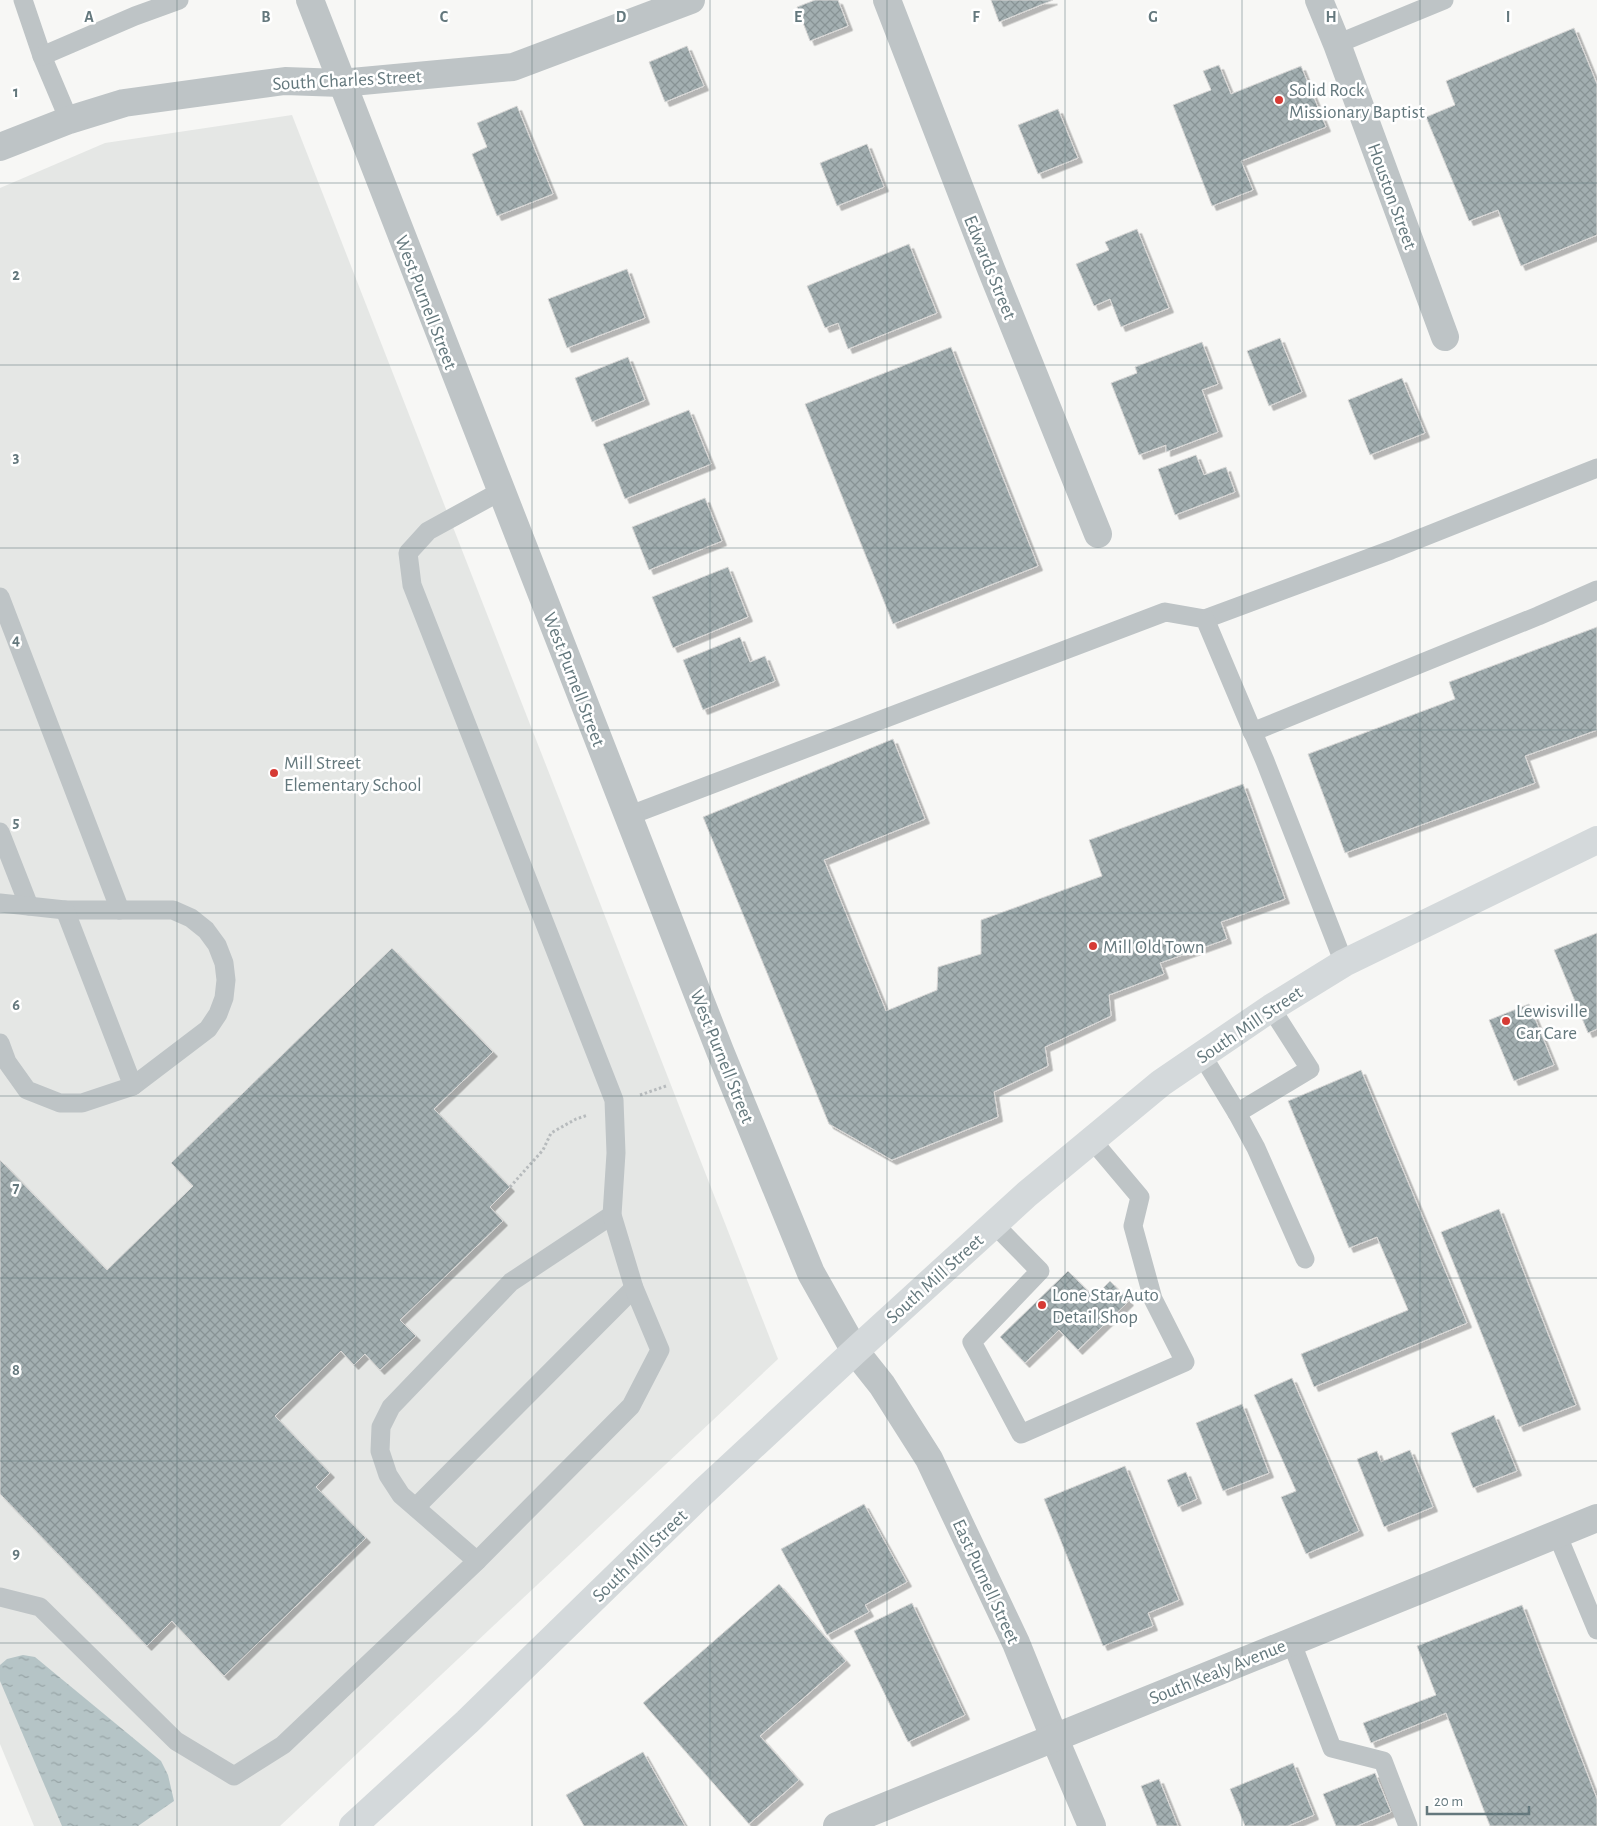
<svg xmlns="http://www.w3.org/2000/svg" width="1597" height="1826" font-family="'Alegreya Sans',sans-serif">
<defs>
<pattern id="water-ripples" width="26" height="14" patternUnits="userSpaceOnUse" patternTransform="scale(1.25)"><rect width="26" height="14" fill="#b5c4c6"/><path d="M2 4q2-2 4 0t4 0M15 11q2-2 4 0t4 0" fill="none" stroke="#97a4a6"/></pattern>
<pattern id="building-cross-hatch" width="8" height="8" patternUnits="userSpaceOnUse" patternTransform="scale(1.25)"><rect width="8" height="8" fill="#a3afb1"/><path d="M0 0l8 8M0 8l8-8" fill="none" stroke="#889395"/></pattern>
<filter id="shadow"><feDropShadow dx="4.5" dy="4.5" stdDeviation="0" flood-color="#0004"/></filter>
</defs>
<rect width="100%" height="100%" fill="#f7f7f5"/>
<polygon fill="#e5e7e5" points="292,115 778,1359 280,1826 34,1826 0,1744 0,188 105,143"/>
<polygon fill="url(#water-ripples)" points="23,1655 35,1657 161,1761 168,1775 174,1801 138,1826 62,1826 0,1681 0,1665 7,1659"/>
<g fill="url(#building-cross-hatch)" stroke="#d9d8d7" filter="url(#shadow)">
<polygon points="815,0 838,0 848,26 810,41 797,7"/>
<polygon points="991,0 1053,0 999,22"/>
<polygon points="1574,28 1597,84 1597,235 1521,266 1498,210 1469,221 1426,117 1455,105 1446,81"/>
<polygon points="687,46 704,86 665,102 649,62"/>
<polygon points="1219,65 1231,94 1301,66 1326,127 1241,161 1253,190 1212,206 1173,105 1211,90 1203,71"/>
<polygon points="517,106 553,194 497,216 472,154 487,147 477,123"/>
<polygon points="1058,109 1078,158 1038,174 1018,125"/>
<polygon points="867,144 884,187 837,206 820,163"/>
<polygon points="1137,229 1169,308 1121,327 1110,299 1094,306 1076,264 1109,250 1105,242"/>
<polygon points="909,244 937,313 848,349 838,323 825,328 807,286"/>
<polygon points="627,269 645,318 567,348 548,299"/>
<polygon points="1280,338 1302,392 1269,406 1247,351"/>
<polygon points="1202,342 1218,384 1202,390 1218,432 1166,452 1166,445 1139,455 1111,383 1137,373 1135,367"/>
<polygon points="951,347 1038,566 893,624 805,404"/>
<polygon points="628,357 645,400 592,422 575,378"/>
<polygon points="1402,378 1425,433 1370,455 1348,400"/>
<polygon points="689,410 711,464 625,499 603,444"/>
<polygon points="1196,455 1204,475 1226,467 1235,492 1175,515 1158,469"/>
<polygon points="705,498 722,541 649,570 632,527"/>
<polygon points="728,567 748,617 673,648 652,597"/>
<polygon points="1597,627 1597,730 1525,756 1535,783 1345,853 1308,754 1455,699 1449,682"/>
<polygon points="740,637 750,662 765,656 775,681 703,710 683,660"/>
<polygon points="893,739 925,819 824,860 886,1011 937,990 938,967 981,954 981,920 1102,876 1089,840 1243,784 1285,899 1221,922 1227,939 1160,963 1164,974 1109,995 1111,1016 1045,1047 1048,1066 994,1092 998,1117 892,1160 829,1124 703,817"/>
<polygon points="1597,933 1597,1029 1588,1033 1554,950"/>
<polygon points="392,948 493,1052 434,1109 510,1187 490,1207 503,1221 400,1320 416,1336 380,1370 365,1354 354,1365 341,1351 275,1416 330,1473 316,1487 366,1538 224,1676 172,1621 147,1646 0,1494 0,1160 107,1270 193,1186 171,1163"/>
<polygon points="1529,1004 1554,1065 1514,1081 1489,1020"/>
<polygon points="1361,1070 1467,1323 1314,1387 1301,1354 1408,1310 1377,1237 1349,1248 1288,1101"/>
<polygon points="1499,1209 1576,1405 1519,1427 1441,1232"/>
<polygon points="1068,1271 1094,1297 1110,1281 1129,1301 1078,1350 1059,1330 1025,1363 1000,1337"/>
<polygon points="1292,1378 1359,1531 1306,1554 1281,1497 1296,1491 1254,1395"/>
<polygon points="1242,1404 1269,1473 1223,1491 1196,1423"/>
<polygon points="1494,1415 1517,1471 1473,1488 1451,1433"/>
<polygon points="1410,1450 1433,1507 1384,1527 1357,1459 1377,1451 1381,1462"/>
<polygon points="1125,1466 1179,1600 1148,1613 1153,1626 1103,1646 1044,1499"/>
<polygon points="1186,1472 1197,1499 1178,1507 1167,1480"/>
<polygon points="864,1504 907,1582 865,1605 869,1612 827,1635 781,1549"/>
<polygon points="779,1584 846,1661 760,1736 799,1780 749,1824 643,1703"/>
<polygon points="912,1603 965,1715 908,1742 854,1631"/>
<polygon points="1522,1605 1597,1799 1597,1826 1490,1826 1446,1713 1371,1743 1363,1723 1436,1695 1417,1646"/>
<polygon points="643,1752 685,1826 584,1826 566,1795"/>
<polygon points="1293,1763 1314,1815 1288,1826 1245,1826 1230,1789"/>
<polygon points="1375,1773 1391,1812 1357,1826 1336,1826 1323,1794"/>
<polygon points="1159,1779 1178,1826 1157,1826 1141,1786"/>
</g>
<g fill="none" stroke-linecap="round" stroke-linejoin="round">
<g stroke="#b7bbbd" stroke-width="3" stroke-dasharray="2.5 2.5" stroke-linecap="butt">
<polyline points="640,1095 666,1086"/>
<polyline points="510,1187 543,1150 551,1133 576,1119 588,1115"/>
</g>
<g stroke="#bec4c6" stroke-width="19">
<polyline points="23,0 42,56 69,120"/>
<polyline points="1337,44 1444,0"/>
<polyline points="42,56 135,16 179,0"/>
<polyline points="0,597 120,910"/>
<polyline points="1205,619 1391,550 1597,468"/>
<polyline points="1252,732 1538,616 1597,590"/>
<polyline points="628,816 1165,612 1205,619 1265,761 1344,963"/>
<polyline points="0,832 29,906"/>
<polyline points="0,903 65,910 173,910 191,918 206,930 217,945 224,963 226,980 224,998 218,1014 208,1029 133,1086"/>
<polyline points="0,1043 7,1062 27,1090 60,1103 82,1103 133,1086 65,910"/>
<polyline points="1202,1055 1237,1113 1256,1148 1305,1259"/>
<polyline points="1237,1113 1310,1069 1271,1008"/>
<polyline points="994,1224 1040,1271 972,1342 1021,1434 1185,1362 1153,1299 1133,1226 1140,1197 1092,1140"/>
<polyline points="416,1507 634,1288"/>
<polyline points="1557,1534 1597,1630"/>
<polyline points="477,1561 401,1495 388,1475 380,1451 381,1427 391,1407 511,1282 612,1215"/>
<polyline points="0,1597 40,1607 176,1741 234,1776 283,1745 477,1561 631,1406 660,1350 634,1288 612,1215 616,1153 614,1100 412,585 408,553 428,531 501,491"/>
<polyline points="1291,1641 1332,1748 1383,1761 1408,1826"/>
</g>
<g stroke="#bec4c6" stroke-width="28">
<polyline points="887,0 991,269 1098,534"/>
<polyline points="1319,0 1337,44 1445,337"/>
<polyline points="0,147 69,120 124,103 285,81 341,83 513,67 691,0"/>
</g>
<g stroke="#bec4c6" stroke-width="28">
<polyline points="310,0 720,1051 811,1273 855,1351 882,1385 929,1459 1016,1643 1054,1737 1092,1826"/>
<polyline points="837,1826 1597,1518"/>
</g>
<polyline stroke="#d4d9db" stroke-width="28" points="353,1826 467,1722 701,1494 855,1351 1027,1194 1161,1083 1271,1008 1344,963 1597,840"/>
</g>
<path fill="none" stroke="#64787d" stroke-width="1" stroke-opacity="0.55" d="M177 0V1826M355 0V1826M532 0V1826M710 0V1826M887 0V1826M1065 0V1826M1242 0V1826M1420 0V1826M0 183H1597M0 365H1597M0 548H1597M0 730H1597M0 913H1597M0 1096H1597M0 1278H1597M0 1461H1597M0 1643H1597"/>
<g fill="#d63b35" stroke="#fff" stroke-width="2">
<circle cx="1279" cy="100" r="5"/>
<circle cx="274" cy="773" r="5"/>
<circle cx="1093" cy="946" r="5"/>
<circle cx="1506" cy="1021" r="5"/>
<circle cx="1042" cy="1305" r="5"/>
</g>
<g text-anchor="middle" stroke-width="5" stroke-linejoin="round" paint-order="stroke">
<g font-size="19" fill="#64787d" stroke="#fff">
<text transform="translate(347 79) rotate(-3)" y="7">South Charles Street</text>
<text transform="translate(1393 196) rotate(70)" y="7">Houston Street</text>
<text transform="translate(991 267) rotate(68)" y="7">Edwards Street</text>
<text transform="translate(427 302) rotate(69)" y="7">West Purnell Street</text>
<text transform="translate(575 679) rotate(69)" y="7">West Purnell Street</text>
<text transform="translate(1249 1024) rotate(-34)" y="7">South Mill Street</text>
<text transform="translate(723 1056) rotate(68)" y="7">West Purnell Street</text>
<text transform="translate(934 1278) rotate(-42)" y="7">South Mill Street</text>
<text transform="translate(639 1555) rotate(-44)" y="7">South Mill Street</text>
<text transform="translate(987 1581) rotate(65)" y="7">East Purnell Street</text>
<text transform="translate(1217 1671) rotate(-22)" y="7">South Kealy Avenue</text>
</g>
<g font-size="19" fill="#64787d" stroke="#fff" text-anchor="start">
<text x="1289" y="96">Solid Rock<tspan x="1289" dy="22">Missionary Baptist</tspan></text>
<text x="284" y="769">Mill Street<tspan x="284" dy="22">Elementary School</tspan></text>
<text x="1103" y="953">Mill Old Town</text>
<text x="1516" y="1017">Lewisville<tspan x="1516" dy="22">Car Care</tspan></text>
<text x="1052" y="1301">Lone Star Auto<tspan x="1052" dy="22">Detail Shop</tspan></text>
</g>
</g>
<g font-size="16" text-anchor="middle" font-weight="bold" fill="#64787d" stroke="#fff" stroke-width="5" stroke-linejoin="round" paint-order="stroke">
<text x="89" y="22">A</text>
<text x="266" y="22">B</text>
<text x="444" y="22">C</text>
<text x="621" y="22">D</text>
<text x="798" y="22">E</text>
<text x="976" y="22">F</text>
<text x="1153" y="22">G</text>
<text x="1331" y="22">H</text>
<text x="1508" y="22">I</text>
<text x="16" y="97">1</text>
<text x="16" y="280">2</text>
<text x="16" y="462">3</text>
<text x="16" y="645">4</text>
<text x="16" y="827">5</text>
<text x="16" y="1010">6</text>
<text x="16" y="1193">7</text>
<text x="16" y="1375">8</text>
<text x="16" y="1558">9</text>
</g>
<path d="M1427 1806v8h102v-8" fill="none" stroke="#64787d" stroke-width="2.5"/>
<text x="1434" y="1806" font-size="15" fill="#64787d" stroke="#ffffff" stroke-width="4" paint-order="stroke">20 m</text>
</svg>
